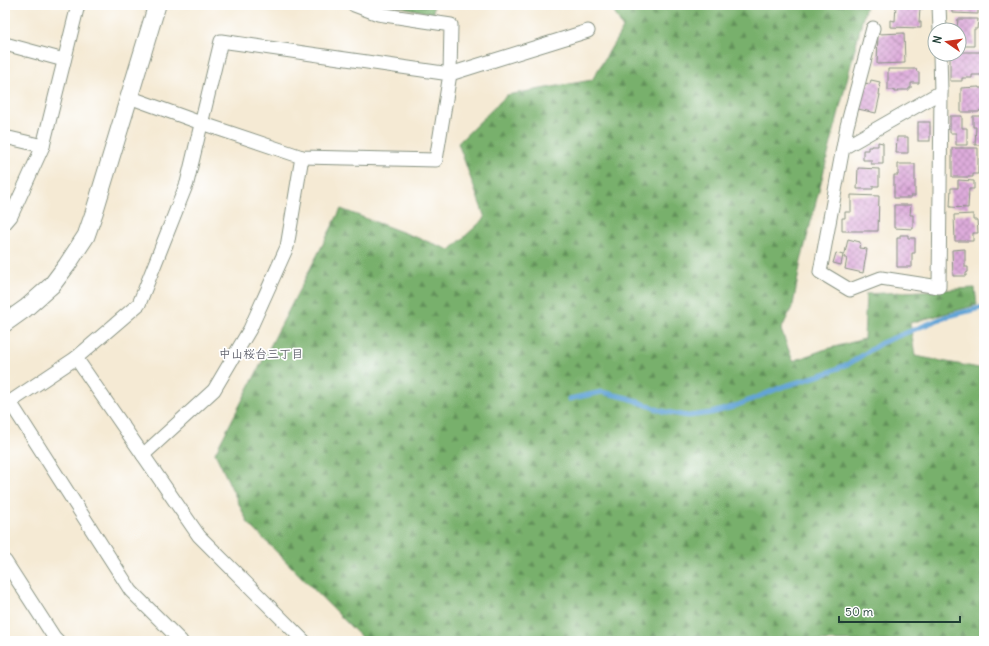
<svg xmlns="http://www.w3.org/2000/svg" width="989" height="646" font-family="Delius,'Klee One',sans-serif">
<defs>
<pattern id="forest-firs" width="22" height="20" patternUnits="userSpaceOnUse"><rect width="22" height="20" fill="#78b06c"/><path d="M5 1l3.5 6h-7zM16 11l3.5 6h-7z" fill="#62905a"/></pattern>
<pattern id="building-cross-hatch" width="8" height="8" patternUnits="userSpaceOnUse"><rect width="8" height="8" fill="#deacdb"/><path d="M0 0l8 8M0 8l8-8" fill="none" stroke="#b38db2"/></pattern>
</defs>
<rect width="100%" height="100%" fill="#fff"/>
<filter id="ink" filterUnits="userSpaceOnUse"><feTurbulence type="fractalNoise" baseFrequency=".025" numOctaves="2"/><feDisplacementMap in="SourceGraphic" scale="8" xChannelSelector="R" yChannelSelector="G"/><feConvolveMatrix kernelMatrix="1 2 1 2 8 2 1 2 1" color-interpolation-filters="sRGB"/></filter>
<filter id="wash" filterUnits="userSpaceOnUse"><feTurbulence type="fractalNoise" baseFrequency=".012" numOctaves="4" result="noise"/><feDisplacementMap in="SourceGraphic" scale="16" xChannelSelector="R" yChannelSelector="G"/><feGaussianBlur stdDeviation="0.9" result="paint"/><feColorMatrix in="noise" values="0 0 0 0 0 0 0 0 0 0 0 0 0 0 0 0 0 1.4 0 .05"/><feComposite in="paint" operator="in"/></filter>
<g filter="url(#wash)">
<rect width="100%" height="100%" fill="#f5ead4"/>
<g fill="url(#forest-firs)" stroke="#4c7650">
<polygon points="393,5 434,5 433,14"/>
<polygon points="610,5 866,5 801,261 793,305 781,330 793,361 823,350 864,339 866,294 975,288 977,305 910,323 915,356 984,369 984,641 365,641 248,523 215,453 341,209 450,250 485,218 458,143 507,95 592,80 623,28"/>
</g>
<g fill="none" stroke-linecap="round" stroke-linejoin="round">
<polyline stroke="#63a4d6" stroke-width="5" points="569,399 602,392 628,398 662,411 677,414 688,416 711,413 733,407 782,387 827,373 852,362 881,343 945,317 984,307"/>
</g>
<g id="blocks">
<g fill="url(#building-cross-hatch)">
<polygon points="896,5 923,5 923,9 920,9 919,22 921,22 921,28 890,27 890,20 895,21"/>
<polygon points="952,5 978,5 978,14 952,13"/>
<polygon points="958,19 978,19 977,29 974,29 974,46 959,46 959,30 953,30 953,27 957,28"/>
<polygon points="904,33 905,63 877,64 878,34"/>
<polygon points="959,52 982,52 982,75 972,75 972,78 962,78 962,81 950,81 950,54 959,54"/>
<polygon points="888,69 916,69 917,72 919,72 919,83 911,83 911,88 909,88 909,90 898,90 899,92 894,92 894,90 888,90"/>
<polygon points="871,80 880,82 879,86 880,87 879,95 880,95 876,113 858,109 864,83 870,84"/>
<polygon points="979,87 979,88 984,88 984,110 980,110 979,112 961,112 961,88"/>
<polygon points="950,116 962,116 962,128 967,128 967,145 956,145 956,133 950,133"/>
<polygon points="973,116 983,116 983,123 984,122 984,145 975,145 976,127 973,127"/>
<rect x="918" y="122" width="12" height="19"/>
<polygon points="897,137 908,137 908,153 896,153"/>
<polygon points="878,142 883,143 883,164 871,164 871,160 863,160 863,150 868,150 868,147 871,147 871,146 878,146"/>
<polygon points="952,148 978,148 978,174 973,174 973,177 952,177"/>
<polygon points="898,164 915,164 915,196 911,196 911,198 894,198 894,175 898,175"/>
<polygon points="858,168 879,169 879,186 873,186 873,189 857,189"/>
<polygon points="958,180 974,181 974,189 969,189 968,208 950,207 951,188 958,188"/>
<polygon points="851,195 879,196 878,231 842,231 842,218 845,218 845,212 851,212"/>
<polygon points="894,205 911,205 910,215 913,215 913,229 894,228"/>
<polygon points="973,214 973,220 977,220 978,233 973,233 973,241 955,241 954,215"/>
<polygon points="900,235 908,235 908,238 915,238 915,253 912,253 912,267 897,267 897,238 900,238"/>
<polygon points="848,239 860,242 859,248 867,249 863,273 845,269 847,258 844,258"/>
<polygon points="965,249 965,267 968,267 968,272 966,273 966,276 953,276 952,250"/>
<polygon points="836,253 843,255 841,265 833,263"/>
</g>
</g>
</g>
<g filter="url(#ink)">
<use href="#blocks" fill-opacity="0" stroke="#8a9484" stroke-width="1"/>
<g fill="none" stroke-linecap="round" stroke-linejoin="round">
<g stroke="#8a9484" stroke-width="15">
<g id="minor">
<polyline points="354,5 378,14 451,25 450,74 588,31"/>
<polyline points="939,5 940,30"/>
<polyline points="873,28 847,126 820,272 850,290 881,278 939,287 941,92 940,54"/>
<polyline points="5,44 64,60"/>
<polyline points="129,97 201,123 302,157 436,160 450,74 221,41 187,183 139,304 76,358 199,536 304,641"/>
<polyline points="5,137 43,146"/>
<polyline points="843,148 941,92"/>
<polyline points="5,223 11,216 43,146 78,5"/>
<polyline points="10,402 76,358"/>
<polyline points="5,404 10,402 131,591 181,641"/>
<polyline points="143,455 214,390 250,329 287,247 302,157"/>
<polyline points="5,561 54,637 58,641"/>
</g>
</g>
<g stroke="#8a9484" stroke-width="19">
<polyline id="tertiary" points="5,323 26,308 52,285 67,265 86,236 94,213 157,5"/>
</g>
<use href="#minor" stroke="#fff" stroke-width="13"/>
<use href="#tertiary" stroke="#fff" stroke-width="17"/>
</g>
</g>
<g text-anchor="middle" stroke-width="3.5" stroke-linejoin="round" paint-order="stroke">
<g font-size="12" font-weight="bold" fill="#62646e" stroke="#fff">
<text x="261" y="358">中山桜台三丁目</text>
</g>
</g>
<rect width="989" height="646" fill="none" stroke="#fff" stroke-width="20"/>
<g transform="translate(947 42) rotate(283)"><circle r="19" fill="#ffffff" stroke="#a5b1ae"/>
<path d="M0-3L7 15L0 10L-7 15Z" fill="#c8321e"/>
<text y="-6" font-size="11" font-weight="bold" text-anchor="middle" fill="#1f3d34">N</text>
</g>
<path d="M839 616v6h121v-6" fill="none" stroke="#1f3d34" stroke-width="2"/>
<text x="845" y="616" font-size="12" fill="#1f3d34" stroke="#ffffff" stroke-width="3" paint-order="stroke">50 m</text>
</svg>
